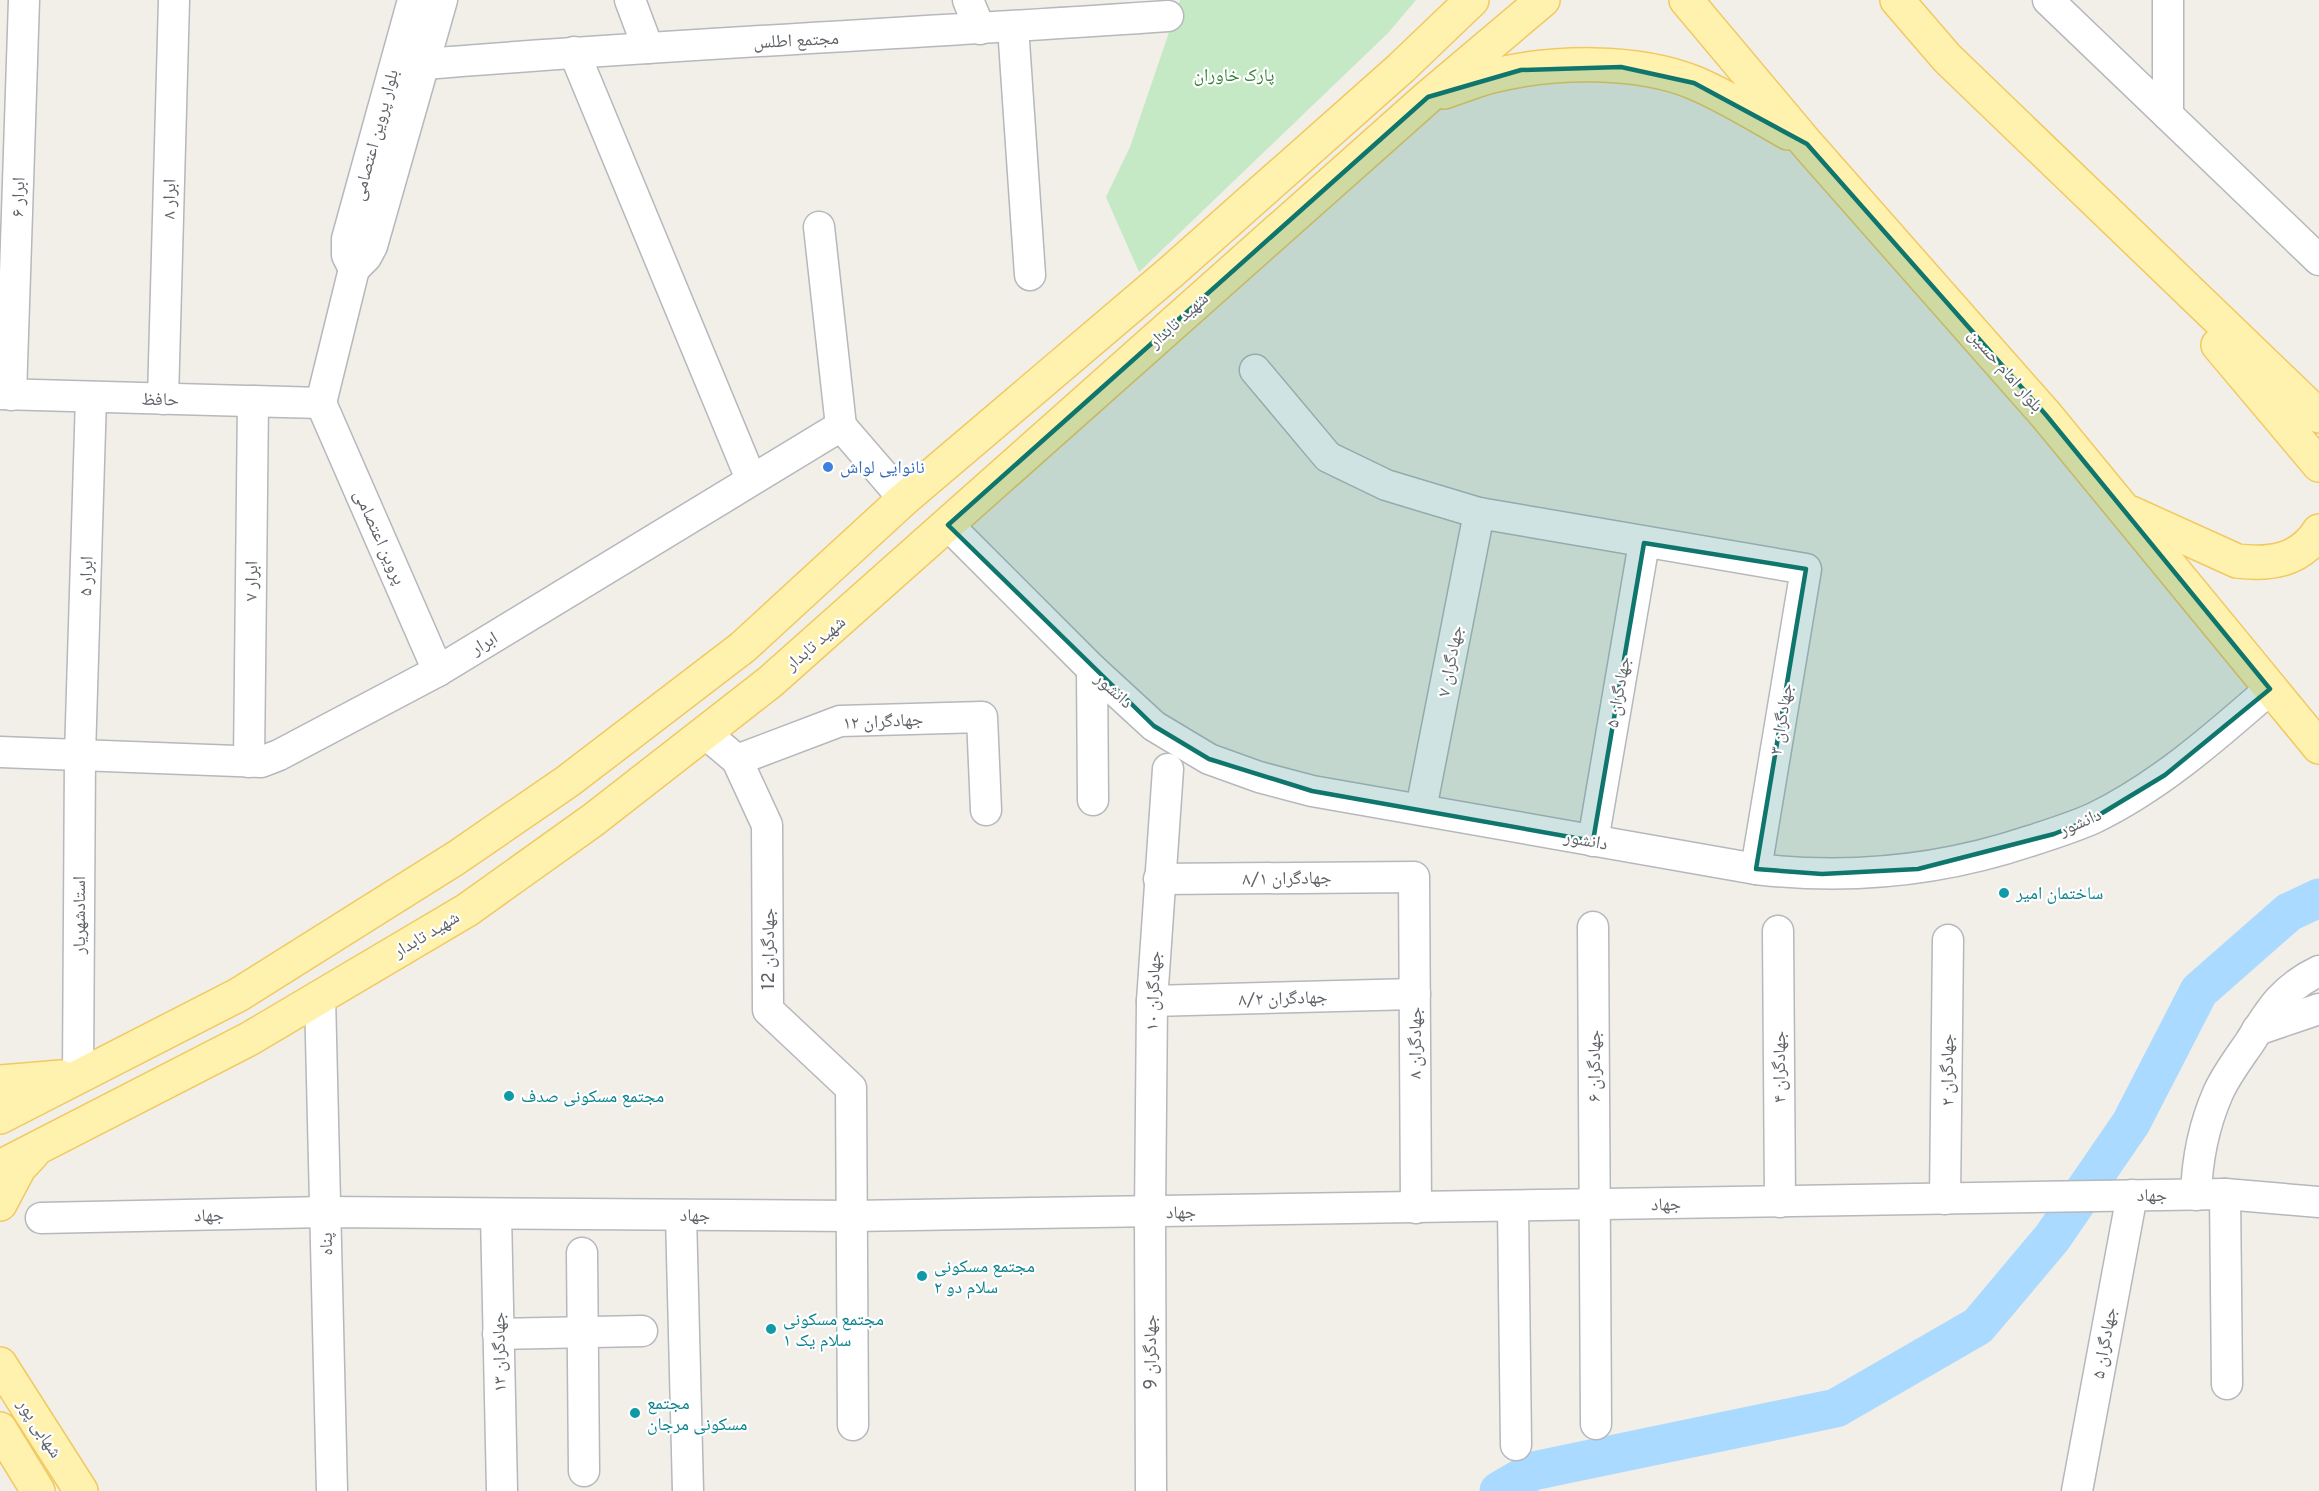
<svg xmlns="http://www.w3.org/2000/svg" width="2319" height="1491" font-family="Overpass,'Noto Naskh Arabic',sans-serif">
<rect width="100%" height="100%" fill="#f1efe8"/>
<polygon fill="#c5e8c5" points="1180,0 1416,0 1388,33 1139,272 1106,197 1130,147"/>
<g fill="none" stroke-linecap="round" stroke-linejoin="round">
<polyline stroke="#aadaff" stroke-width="39" points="1499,1491 1533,1471 1836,1408 1978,1326 2052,1238 2131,1123 2199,991 2289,912 2319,898"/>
<g stroke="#b5b8bc" stroke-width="33">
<g id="minor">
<polyline points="630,0 648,48"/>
<polyline points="968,0 980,29"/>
<polyline points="2048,0 2319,260"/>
<polyline points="1013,27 1030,275"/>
<polyline points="574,52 751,479"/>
<path d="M424 64C671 44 920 33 1168 16"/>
<polyline points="2168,115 2168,0"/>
<polyline points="819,227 841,426"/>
<polyline points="354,269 366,257 372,246 442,0"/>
<polyline points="354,269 347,255 347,239 413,0"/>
<polyline points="1255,370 1328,457 1386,485 1479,513 1806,569 1756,869"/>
<polyline points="0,394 321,403"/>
<polyline points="11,395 24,0"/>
<polyline points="163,399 174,0"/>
<polyline points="321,403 438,671"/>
<polyline points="321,403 354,269"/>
<path d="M948 525 1092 669 1154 726 1209 759 1259 777 1312 791 1756 869C1850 880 1941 871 2030 841 2052 834 2074 827 2094 818 2160 786 2216 736 2270 689"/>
<polyline points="1092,669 1093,800"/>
<polyline points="706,734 737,760 840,721 982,717 986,810"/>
<polyline points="0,752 261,762 279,755 438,671 841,426 904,499"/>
<polyline points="737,760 767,825 768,1010 851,1088 853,1425"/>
<polyline points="249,762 253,401"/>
<polyline points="1421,809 1479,513"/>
<polyline points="1593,841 1644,543"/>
<polyline points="1159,879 1414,877 1416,1208"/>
<polyline points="1593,927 1596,1424"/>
<polyline points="1778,931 1780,1202"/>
<polyline points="320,997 332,1491"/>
<polyline points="1152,1001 1415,994"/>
<polyline points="2257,1030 2319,1009"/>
<polyline points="78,1075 80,755 91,397"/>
<polyline points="2225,1194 2227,1384"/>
<path d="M2196 1195C2197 1160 2204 1125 2218 1093 2226 1075 2239 1058 2250 1042 2270 1010 2283 988 2319 971"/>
<polyline points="1945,1199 1948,940"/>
<polyline points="1513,1207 1516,1445"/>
<polyline points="496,1214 502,1491"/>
<polyline points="681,1215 688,1491"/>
<polyline points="41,1218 325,1212 852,1216 2225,1194 2319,1202"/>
<polyline points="582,1253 584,1471"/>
<polyline points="498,1334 642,1331"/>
<polyline points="1151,1491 1150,1213 1152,1001 1168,769"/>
<polyline points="2077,1491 2132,1195"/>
</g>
</g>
<g stroke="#f2c960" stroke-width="36">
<g id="major">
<polyline points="1686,0 1807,144 2046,415 2319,747"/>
<polyline points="1897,0 1947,58 2319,416"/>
<path d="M1444 92C1460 87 1476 80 1492 76 1552 61 1637 59 1695 83 1728 97 1758 116 1788 133"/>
<polyline points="2218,345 2319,465"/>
<path d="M2131 513 2237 561C2270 565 2300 561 2319 531"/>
<polyline points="0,1082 61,1077"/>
<polyline points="0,1117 238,995 456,858 568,781 743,647 904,499 1171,272 1401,68 1472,0"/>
<polyline points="0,1167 249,1039 467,910 593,820 770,682 1428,97 1543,0"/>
<polyline points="0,1204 19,1168 33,1153"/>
<polyline points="0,1364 81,1491"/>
<polyline points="0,1429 38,1491"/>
</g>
</g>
<use href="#minor" stroke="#fff" stroke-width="30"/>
<use href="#major" stroke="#fff2af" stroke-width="33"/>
</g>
<path fill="#0f766e" fill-opacity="0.2" stroke="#0f766e" stroke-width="4.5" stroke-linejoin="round" d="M1621 67 1694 83 1807 144 2046 415 2270 689 2165 775 2094 818 2054 834 1918 869 1822 874 1756 869 1806 569 1644 543 1593 841 1312 791 1209 759 1154 726 948 525 1428 97 1521 70Z"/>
<circle fill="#3f7fe0" stroke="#fff" stroke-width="2" cx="828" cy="467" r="6"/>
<g fill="#0f9aa8" stroke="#fff" stroke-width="2">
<circle cx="2004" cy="893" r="6"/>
<circle cx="509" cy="1096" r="6"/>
<circle cx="922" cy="1276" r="6"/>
<circle cx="771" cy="1329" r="6"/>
<circle cx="635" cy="1413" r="6"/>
</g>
<g text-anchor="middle" stroke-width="4.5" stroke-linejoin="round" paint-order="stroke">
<g font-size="18" fill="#5f6368" stroke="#fff">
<text transform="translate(796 40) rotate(-3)" y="6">مجتمع اطلس</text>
<text transform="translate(375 135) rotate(-75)" y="6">بلوار پروین اعتصامی</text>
<text transform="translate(18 197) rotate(-88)" y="6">ابرار ۶</text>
<text transform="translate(169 199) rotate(-89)" y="6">ابرار ۸</text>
<text transform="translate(1178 320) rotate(-42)" y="6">شهید تابدار</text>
<text transform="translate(2006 370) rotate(49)" y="6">بلوار امام حسین</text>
<text transform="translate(160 399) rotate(1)" y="6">حافظ</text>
<text transform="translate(380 537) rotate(66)" y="6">پروین اعتصامی</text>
<text transform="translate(86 576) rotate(-88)" y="6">ابرار ۵</text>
<text transform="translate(251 581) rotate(-89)" y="6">ابرار ۷</text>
<text transform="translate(484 643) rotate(-31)" y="6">ابرار</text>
<text transform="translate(815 643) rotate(-41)" y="6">شهید تابدار</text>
<text transform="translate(1450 661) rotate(-79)" y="6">جهادگران ۷</text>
<text transform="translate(1114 690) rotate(42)" y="6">دانشور</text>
<text transform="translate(1618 692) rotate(-80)" y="6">جهادگران ۵</text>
<text transform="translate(1781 719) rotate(-81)" y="6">جهادگران ۳</text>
<text transform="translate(883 721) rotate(-3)" y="6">جهادگران ۱۲</text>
<text transform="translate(2080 822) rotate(-23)" y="6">دانشور</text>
<text transform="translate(1586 840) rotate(10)" y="6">دانشور</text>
<text transform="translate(1287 878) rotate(-1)" y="6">جهادگران ۸/۱</text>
<text transform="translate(79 915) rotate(-90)" y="6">استادشهریار</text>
<text transform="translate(426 934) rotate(-31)" y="6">شهید تابدار</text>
<text transform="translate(768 949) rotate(-90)" y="6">جهادگران 12</text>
<text transform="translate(1153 991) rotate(-88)" y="6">جهادگران ۱۰</text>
<text transform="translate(1283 998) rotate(-2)" y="6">جهادگران ۸/۲</text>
<text transform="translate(1415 1043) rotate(-90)" y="6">جهادگران ۸</text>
<text transform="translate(1594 1066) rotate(-90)" y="6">جهادگران ۶</text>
<text transform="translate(1779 1067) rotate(-90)" y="6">جهادگران ۴</text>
<text transform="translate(1947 1070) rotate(-90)" y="6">جهادگران ۲</text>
<text x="2152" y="1201">جهاد</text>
<text transform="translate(1666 1204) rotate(-1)" y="6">جهاد</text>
<text transform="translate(1181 1212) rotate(-1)" y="6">جهاد</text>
<text transform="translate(209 1215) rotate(-1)" y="6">جهاد</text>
<text x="695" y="1221">جهاد</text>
<text transform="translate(326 1244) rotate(-91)" y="6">پناه</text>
<text transform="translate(2104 1343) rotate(-80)" y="6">جهادگران ۵</text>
<text transform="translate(499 1352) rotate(-91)" y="6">جهادگران ۱۳</text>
<text transform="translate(1150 1352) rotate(-90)" y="6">جهادگران 9</text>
<text transform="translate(40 1428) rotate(57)" y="6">شهابی پور</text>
</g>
<g font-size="18" fill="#348238" stroke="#fff">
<text x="1234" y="81">پارک خاوران</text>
</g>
<g font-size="18" fill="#366cbe" stroke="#fff" text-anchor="start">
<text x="840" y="473">نانوایی لواش</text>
</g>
<g font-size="18" fill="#0d838f" stroke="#fff" text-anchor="start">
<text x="2016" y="899">ساختمان امیر</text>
<text x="521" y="1102">مجتمع مسکونی صدف</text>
<text x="934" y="1272">مجتمع مسکونی<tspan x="934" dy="21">سلام دو ۲</tspan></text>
<text x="783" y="1325">مجتمع مسکونی<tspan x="783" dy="21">سلام یک ۱</tspan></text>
<text x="647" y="1409">مجتمع<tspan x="647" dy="21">مسکونی مرجان</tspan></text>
</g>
</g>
</svg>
